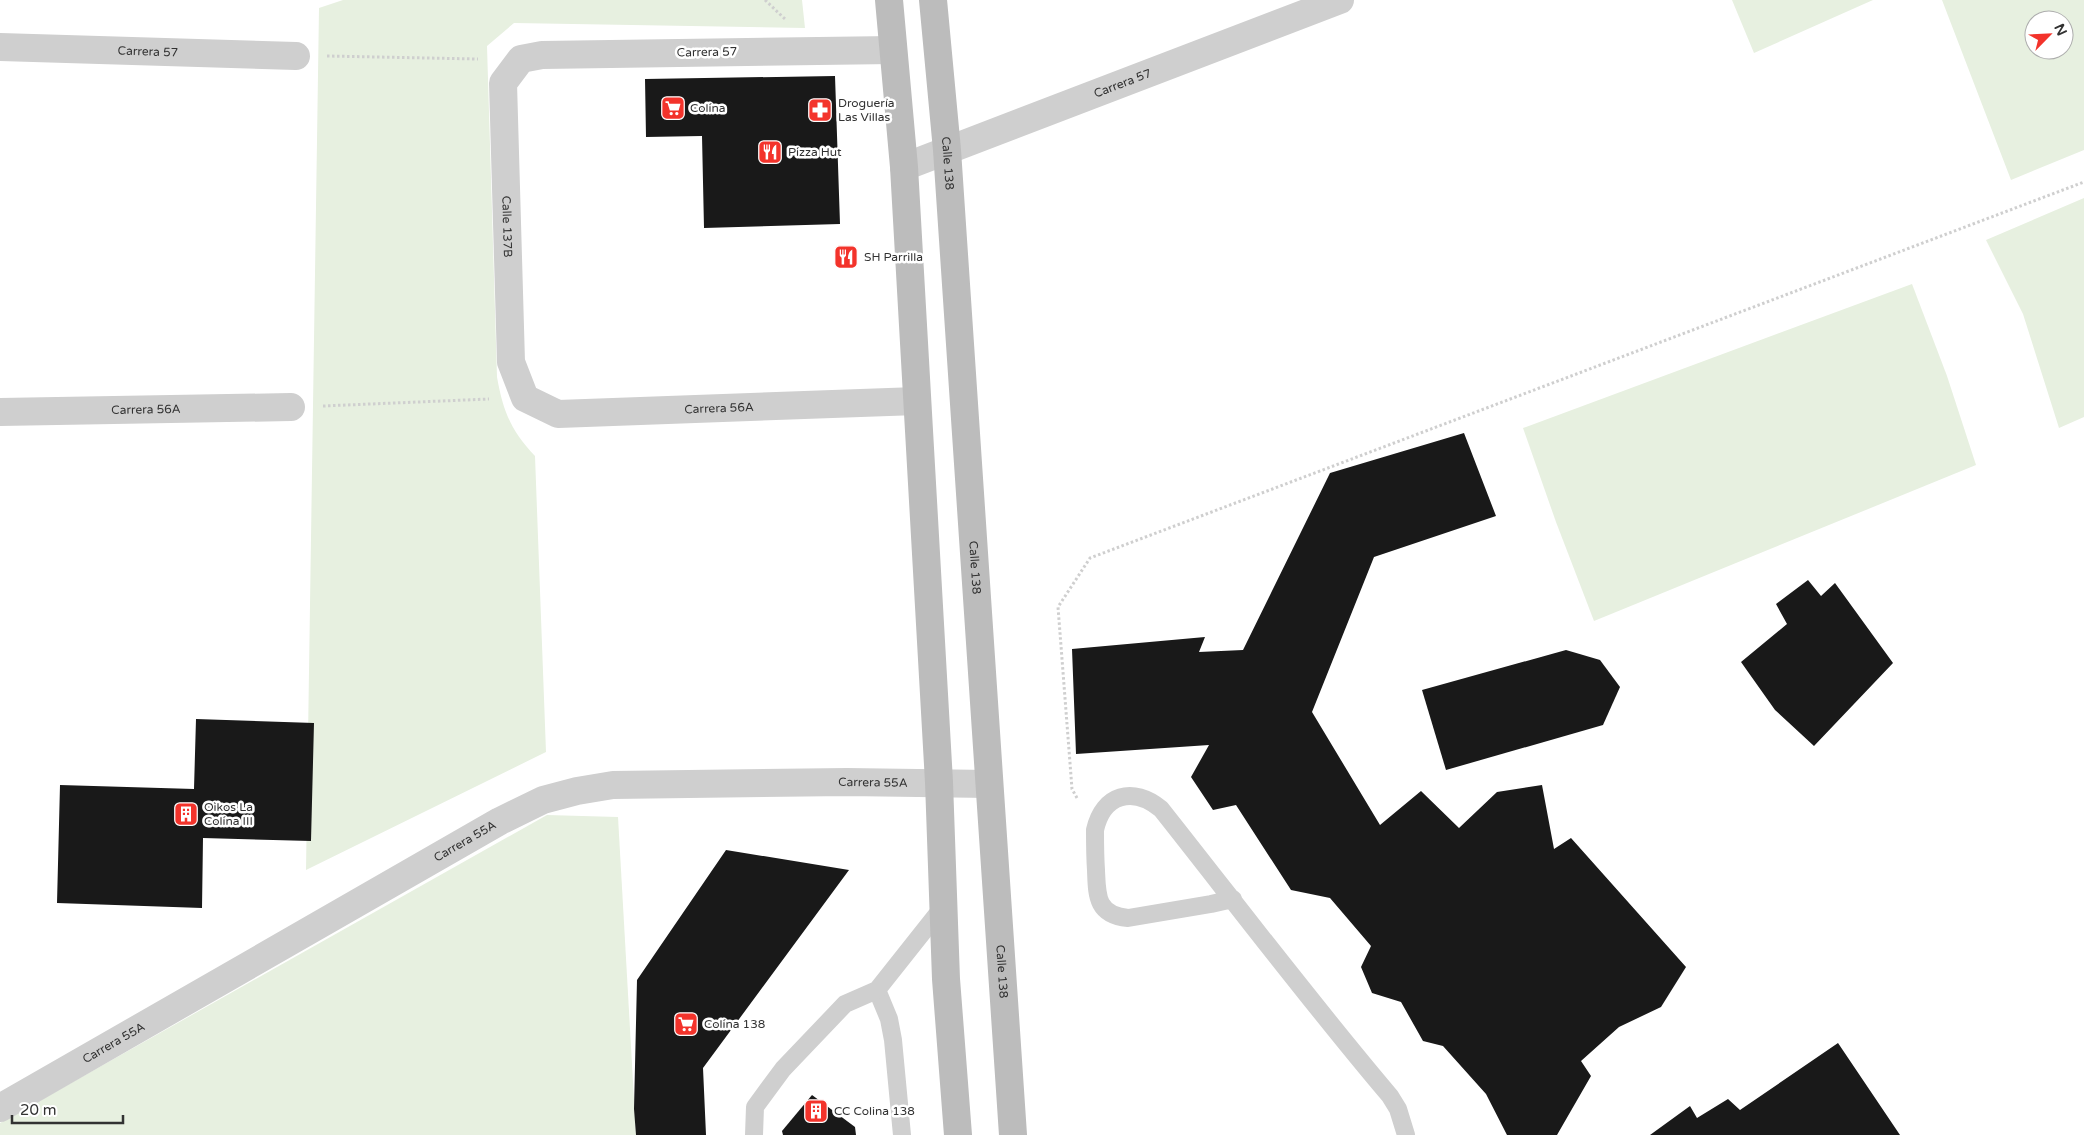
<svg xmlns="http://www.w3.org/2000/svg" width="2084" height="1135" font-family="'Varela Round',sans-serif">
<rect width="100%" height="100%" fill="#fff"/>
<g fill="#e7f0e0" fill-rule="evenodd">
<path d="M343 0H802L805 28 514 23 487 46 497 377C503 411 511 431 535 456L546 752 306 870 319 8Z"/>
<polygon points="1732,0 1873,0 1754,53"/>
<path d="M1942 0H2084V150L2011 180ZM2034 20H2064V50H2034Z"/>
<polygon points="2084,198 2084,417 2059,428 2023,314 1986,240"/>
<polygon points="1912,284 1947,376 1976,465 1594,621 1556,522 1523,428"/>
<polygon points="547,815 618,817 636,1135 0,1135 0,1123"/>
</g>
<g fill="#191919">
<polygon points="835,76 840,224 704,228 702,136 646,137 645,79"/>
<polygon points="1464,433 1496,516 1374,557 1312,712 1380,825 1421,791 1459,828 1497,792 1542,785 1554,849 1571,838 1686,967 1661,1007 1619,1027 1581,1061 1591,1076 1557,1135 1507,1135 1486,1094 1443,1046 1423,1041 1401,1002 1372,993 1361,967 1371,946 1330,898 1291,890 1236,805 1213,810 1191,777 1209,745 1076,754 1072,649 1205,637 1199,652 1243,650 1330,473"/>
<polygon points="1808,580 1821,596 1835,583 1893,663 1814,746 1775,710 1741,662 1787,624 1776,604"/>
<polygon points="1566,650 1600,660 1620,687 1603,725 1446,770 1422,690"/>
<polygon points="196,719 314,723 311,841 203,838 202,908 57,903 60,785 194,789"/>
<polygon points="726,850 849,870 703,1068 706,1135 636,1135 634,1109 637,980"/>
<polygon points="1838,1043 1900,1135 1650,1135 1690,1106 1697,1118 1728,1099 1740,1110"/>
<polygon points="812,1095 855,1127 856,1135 783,1135 782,1131"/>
</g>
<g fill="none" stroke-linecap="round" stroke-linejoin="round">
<g stroke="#cfcfcf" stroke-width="3" stroke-dasharray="2.5 2.5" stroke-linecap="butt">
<polyline points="765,0 785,19"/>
<polyline points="327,56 478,59"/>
<polyline points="323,406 489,399"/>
<polyline points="1077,798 1072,789 1058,607 1090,558 2084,182"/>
</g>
<g stroke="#cfcfcf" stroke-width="18">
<path d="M1233 899 1211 904 1128 918C1096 915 1097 895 1096 870 1095 856 1095 843 1095 830 1103 794 1133 786 1161 809 1237 905 1311 1003 1390 1096L1398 1109 1406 1135"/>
<polyline points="877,990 889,1019 893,1040 902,1135"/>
<polyline points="754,1135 755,1107 783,1069 845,1004 877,990 942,908"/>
</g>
<g stroke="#cfcfcf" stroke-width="28">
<path id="s1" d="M0 47 296 56"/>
<path id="s2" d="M893 50 542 55 521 59 503 83 511 362 525 398 558 414 917 401"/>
<path id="s3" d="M904 167 1340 0"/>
<path id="s4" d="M0 412 291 407"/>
<path id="s5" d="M0 1108 500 821 543 800 577 791 613 785 847 782 989 784"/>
</g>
<g stroke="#bcbcbc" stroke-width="28">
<polyline points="889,0 904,167 939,782 946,979 958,1135"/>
<path id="s6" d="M933 0 947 150 1013 1135"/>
</g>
</g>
<defs>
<g id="supermarket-square" transform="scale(1.25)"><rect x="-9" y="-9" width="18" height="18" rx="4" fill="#f3332b" stroke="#fff"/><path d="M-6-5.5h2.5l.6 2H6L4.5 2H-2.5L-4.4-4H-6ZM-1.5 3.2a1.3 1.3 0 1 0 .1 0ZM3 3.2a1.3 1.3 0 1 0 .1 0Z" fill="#fff"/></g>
<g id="pharmacy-square" transform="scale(1.25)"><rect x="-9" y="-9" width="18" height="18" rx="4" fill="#f3332b" stroke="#fff"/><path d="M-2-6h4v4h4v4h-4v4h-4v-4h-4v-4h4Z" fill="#fff"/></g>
<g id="restaurant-square" transform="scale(1.25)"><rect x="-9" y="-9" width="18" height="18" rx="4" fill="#f3332b" stroke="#fff"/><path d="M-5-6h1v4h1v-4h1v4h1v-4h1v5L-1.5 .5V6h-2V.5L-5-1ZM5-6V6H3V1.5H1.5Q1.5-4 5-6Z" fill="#fff"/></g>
<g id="building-square" transform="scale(1.25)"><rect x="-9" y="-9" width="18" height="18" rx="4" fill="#f3332b" stroke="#fff"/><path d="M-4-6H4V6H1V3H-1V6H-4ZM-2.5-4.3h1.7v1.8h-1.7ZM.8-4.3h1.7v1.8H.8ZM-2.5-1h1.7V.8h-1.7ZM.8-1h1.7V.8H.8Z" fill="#fff"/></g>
</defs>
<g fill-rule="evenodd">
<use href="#supermarket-square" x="673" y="108"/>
<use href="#pharmacy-square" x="820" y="110"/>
<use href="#restaurant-square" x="770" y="152"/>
<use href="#restaurant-square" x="846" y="257"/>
<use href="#building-square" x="186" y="814"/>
<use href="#supermarket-square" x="686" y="1024"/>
<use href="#building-square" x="816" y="1111"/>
</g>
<g text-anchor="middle" stroke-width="5" stroke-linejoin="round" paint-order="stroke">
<g font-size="12" fill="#323232" stroke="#fff">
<text dy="4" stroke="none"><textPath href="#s1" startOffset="148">Carrera 57</textPath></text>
<text transform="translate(707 52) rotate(-1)" y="4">Carrera 57</text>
<text dy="4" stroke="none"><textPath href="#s3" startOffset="234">Carrera 57</textPath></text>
<text dy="4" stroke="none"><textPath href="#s6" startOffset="164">Calle 138</textPath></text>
<text dy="4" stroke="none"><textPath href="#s2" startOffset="546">Calle 137B</textPath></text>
<text dy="4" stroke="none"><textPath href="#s2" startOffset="918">Carrera 56A</textPath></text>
<text dy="4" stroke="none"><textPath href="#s4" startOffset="146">Carrera 56A</textPath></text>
<text dy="4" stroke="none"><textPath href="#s6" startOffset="569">Calle 138</textPath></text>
<text dy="4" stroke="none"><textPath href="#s5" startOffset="956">Carrera 55A</textPath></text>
<text dy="4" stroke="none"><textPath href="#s5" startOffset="536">Carrera 55A</textPath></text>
<text dy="4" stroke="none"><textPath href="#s6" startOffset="974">Calle 138</textPath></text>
<text dy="4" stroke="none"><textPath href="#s5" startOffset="131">Carrera 55A</textPath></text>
</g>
<g font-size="12" fill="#323232" stroke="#fff" text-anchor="start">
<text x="838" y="107">Droguería<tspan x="838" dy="14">Las Villas</tspan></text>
<text x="690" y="112">Colina</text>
<text x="788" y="156">Pizza Hut</text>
<text x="864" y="261">SH Parrilla</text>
<text x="204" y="811">Oikos La<tspan x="204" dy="14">Colina III</tspan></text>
<text x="704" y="1028">Colina 138</text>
<text x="834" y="1115">CC Colina 138</text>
</g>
</g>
<g transform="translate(2049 35) rotate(66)"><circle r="24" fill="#ffffff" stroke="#adadad"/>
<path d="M0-4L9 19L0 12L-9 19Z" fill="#f3332b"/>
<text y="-8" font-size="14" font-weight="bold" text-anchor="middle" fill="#323232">N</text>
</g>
<path d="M12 1115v8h111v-8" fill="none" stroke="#323232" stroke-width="2.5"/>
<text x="20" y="1115" font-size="15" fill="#323232" stroke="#ffffff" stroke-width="4" paint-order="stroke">20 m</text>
</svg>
